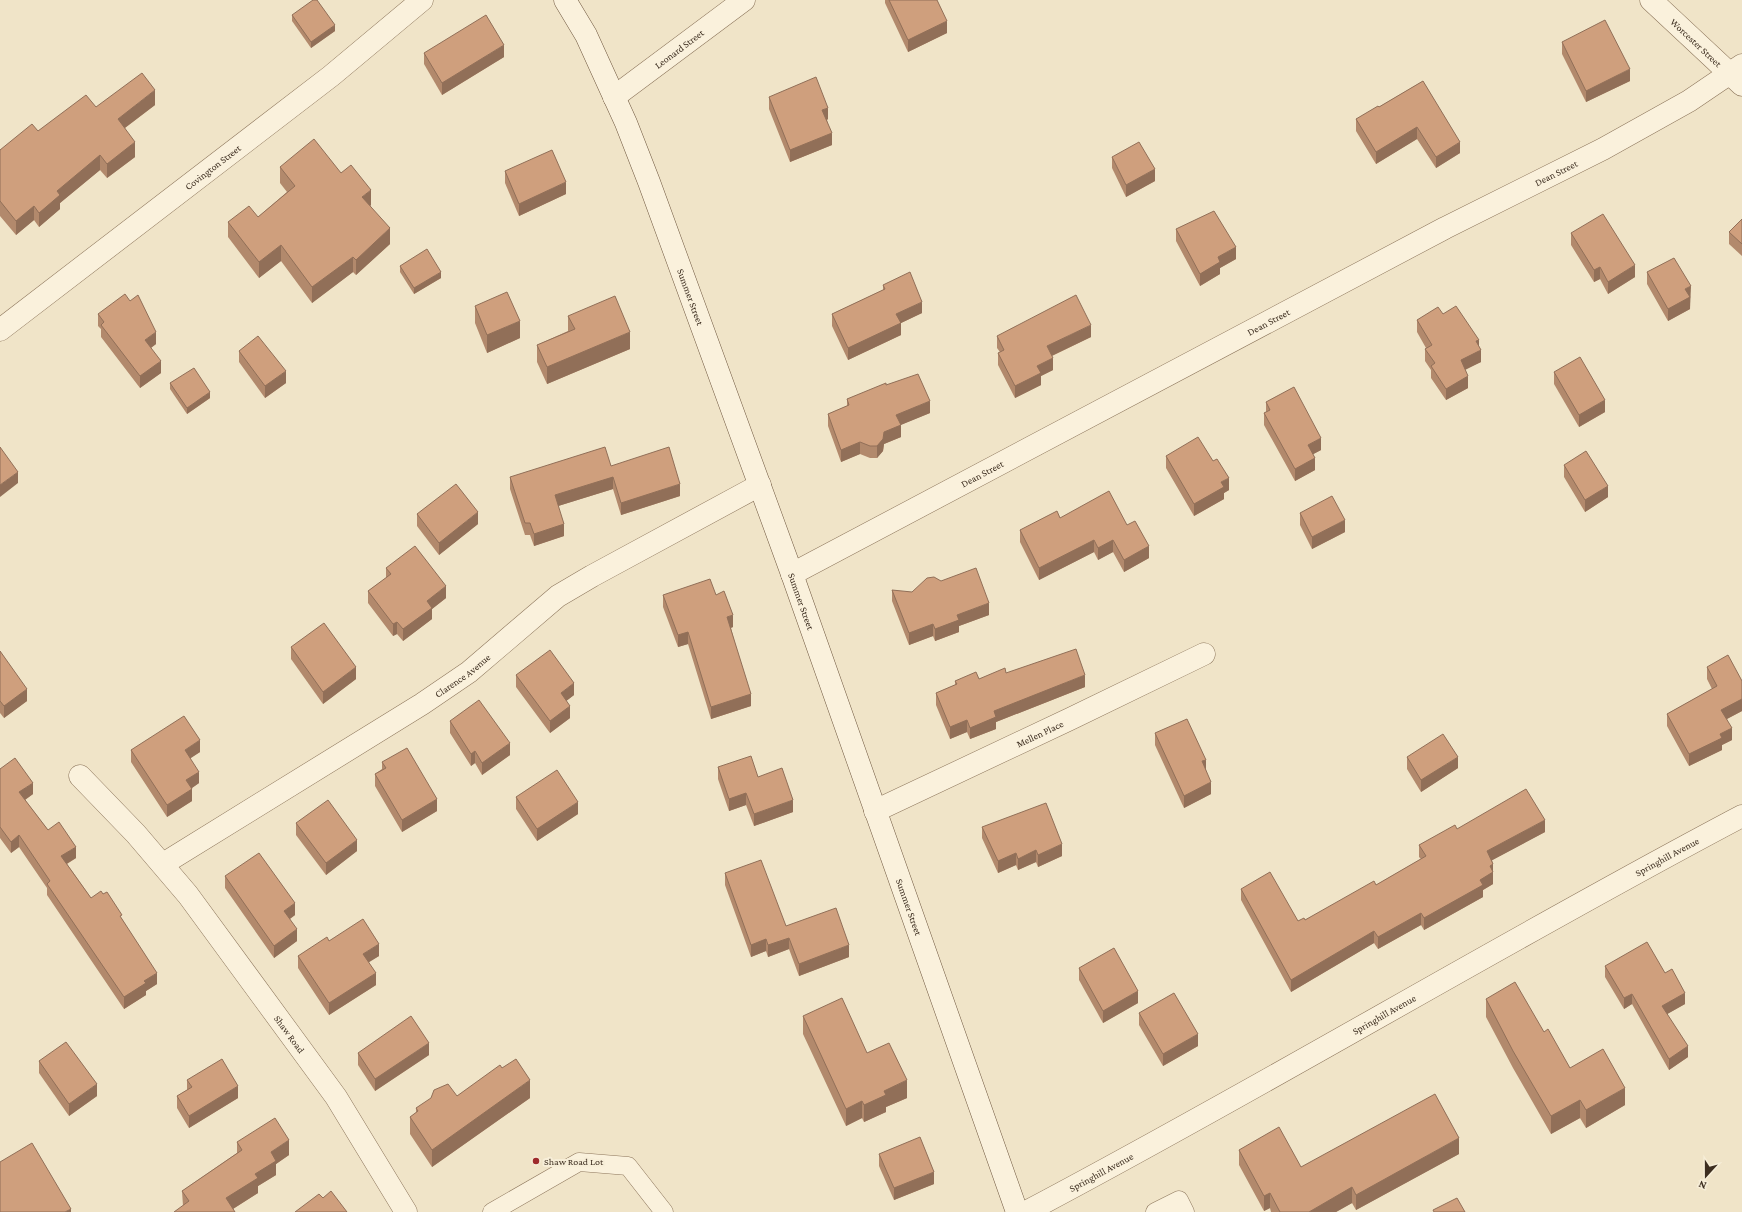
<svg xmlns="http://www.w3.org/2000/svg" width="1742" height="1212" font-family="'Crimson Pro',serif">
<rect width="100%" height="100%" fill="#f0e4c8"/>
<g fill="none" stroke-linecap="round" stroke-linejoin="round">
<g stroke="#8d765c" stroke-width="19">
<g id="service">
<polyline points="492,1212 579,1162 628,1166 664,1212"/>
<polyline points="1155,1212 1179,1200 1185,1212"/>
</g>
</g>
<g stroke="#8d765c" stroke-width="23">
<g id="minor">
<path id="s1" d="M1651 0 1742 85"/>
<path id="s2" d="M614 97 744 0"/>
<path id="s3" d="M0 330 331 76 422 0"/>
<path id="s4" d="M792 574 1445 228 1603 149 1689 101 1742 65"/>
<path id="s5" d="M80 776 136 834 188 895 336 1097 406 1212"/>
<path id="s6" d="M875 811 1070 719 1204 654"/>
<path id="s7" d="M163 864 422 704 469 672 558 596 592 576 760 485"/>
<path id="s8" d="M1026 1212C1267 1085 1501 943 1742 816"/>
</g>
</g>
<g stroke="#6f573f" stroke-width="23">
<g id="secondary">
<path id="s9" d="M565 0 586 35 626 123 649 182 792 574 1017 1212"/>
</g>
</g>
<use href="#service" stroke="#faf1dc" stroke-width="18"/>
<use href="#minor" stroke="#faf1dc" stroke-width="22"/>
<use href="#secondary" stroke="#faf1dc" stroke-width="22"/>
</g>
<g fill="#b2896c">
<polygon points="885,0 937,0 947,33 908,52 885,3"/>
<polygon points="292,15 335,31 311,48 292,21"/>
<polygon points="1562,42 1630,81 1586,102 1562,54"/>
<polygon points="424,53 504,57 442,95 424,64"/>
<polygon points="1423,81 1460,153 1436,168 1417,139 1376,164 1356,131 1356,119 1379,107"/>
<polygon points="769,97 828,119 827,120 832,145 790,162 769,109"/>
<polygon points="155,105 125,128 135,157 107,178 100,170 60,203 60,209 39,227 34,220 16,235 0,216 0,150 38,131 96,107"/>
<polygon points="1112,157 1155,181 1126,197 1112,168"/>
<polygon points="280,167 341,173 371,205 370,206 390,244 356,275 353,272 312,303 281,261 259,278 228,237 228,222 258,217 287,192 280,183"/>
<polygon points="505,171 566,194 519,216 505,183"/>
<polygon points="1742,219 1742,256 1729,244 1729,232"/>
<polygon points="1176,229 1236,259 1220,268 1220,274 1200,286 1176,241"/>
<polygon points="1571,233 1635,277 1608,294 1600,279 1594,282 1571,245"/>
<polygon points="400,266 441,278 414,294 400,272"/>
<polygon points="1647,272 1691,298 1690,298 1690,309 1668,321 1647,284"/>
<polygon points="883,285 922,313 901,323 901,335 848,360 832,326 832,314 883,290"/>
<polygon points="475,306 520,338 487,353 475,323"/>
<polygon points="98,314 156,344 151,348 161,373 140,388 101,337 101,329 98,326"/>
<polygon points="1443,314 1481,362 1465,369 1468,388 1446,400 1431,378 1431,370 1425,361 1425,349 1426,348 1417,332 1417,320"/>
<polygon points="568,316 630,349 547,384 537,362 537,345 568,331"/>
<polygon points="997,336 1091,337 1052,356 1053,370 1041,376 1041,385 1015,398 998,365 998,353 1000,352 997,348"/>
<polygon points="239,351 286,383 265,398 239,362"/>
<polygon points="1554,372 1605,412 1579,427 1554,384"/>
<polygon points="170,383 210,398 187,414 170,389"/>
<polygon points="886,385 930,413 900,425 901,437 884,444 883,451 877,458 870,458 860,454 841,462 828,426 828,414 847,406 847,399"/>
<polygon points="1266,402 1321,450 1313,454 1315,470 1295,481 1264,425 1264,413 1266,412"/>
<polygon points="1166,456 1229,490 1224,493 1224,499 1194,516 1166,468"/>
<polygon points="1564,465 1608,497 1585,512 1564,477"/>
<polygon points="611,466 680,496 621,515 613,489 558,506 564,536 534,546 530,535 525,535 510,489 510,477"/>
<polygon points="1300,513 1345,532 1312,549 1300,525"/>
<polygon points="417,514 478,524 439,555 417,526"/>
<polygon points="1127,525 1149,558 1124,572 1113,552 1098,560 1094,552 1039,580 1020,542 1020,530"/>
<polygon points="386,568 446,598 432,609 432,619 403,641 397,634 393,636 368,603 368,591 386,578"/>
<polygon points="892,590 989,615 959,626 959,632 935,641 933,636 909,645 892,601"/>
<polygon points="663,595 716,595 733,627 731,628 751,706 711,719 688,644 678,647 663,607"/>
<polygon points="291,647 356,679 323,704 291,659"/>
<polygon points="0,651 27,701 4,718 0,713"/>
<polygon points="1707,667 1742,681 1742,711 1727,719 1732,740 1722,745 1722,750 1689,766 1667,726 1667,714 1712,689 1707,679"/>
<polygon points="1006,673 1085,687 996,722 996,729 970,739 967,732 950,739 936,705 936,693 955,685 955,681 979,679"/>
<polygon points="516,675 574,695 566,701 570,718 550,733 516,687"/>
<polygon points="450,721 510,755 482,775 475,763 471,766 450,733"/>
<polygon points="1155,733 1206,770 1211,794 1184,808 1155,745"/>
<polygon points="131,750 200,752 190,758 199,783 192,788 192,801 167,817 131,762"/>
<polygon points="1407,757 1458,768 1421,792 1407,769"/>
<polygon points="382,762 437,811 402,832 375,786 375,774 382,769"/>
<polygon points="718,767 758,777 793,812 754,826 746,805 729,811 718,779"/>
<polygon points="0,769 33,794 25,800 48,830 76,858 67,864 91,898 122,919 157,984 146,991 146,995 124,1009 47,895 47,888 19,847 11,853 0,838"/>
<polygon points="516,797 578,814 537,841 516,809"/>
<polygon points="296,823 357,851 326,875 296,835"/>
<polygon points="982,827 1062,856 1038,867 1036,862 1018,870 1016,865 998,873 982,838"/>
<polygon points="1457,829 1545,832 1492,860 1493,864 1493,884 1483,890 1483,897 1424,930 1421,925 1378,949 1374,943 1291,992 1241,900 1241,889 1298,921 1305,920 1376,885 1421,859 1419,857 1419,845"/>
<polygon points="725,873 786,926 849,957 799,976 789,949 768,957 766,951 751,957 725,885"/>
<polygon points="225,876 295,915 290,919 297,941 274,958 225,888"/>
<polygon points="329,941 379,956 368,962 376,985 329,1015 298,968 298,956"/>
<polygon points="1605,966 1665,973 1685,1004 1667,1014 1688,1057 1669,1070 1632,1004 1624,1009 1605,977"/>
<polygon points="1079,968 1138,1003 1103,1023 1079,980"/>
<polygon points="1486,999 1544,1032 1570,1068 1625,1105 1586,1128 1580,1118 1551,1134 1513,1068 1486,1017"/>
<polygon points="1139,1013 1198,1046 1163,1066 1139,1025"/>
<polygon points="803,1016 867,1053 907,1098 886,1107 886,1112 864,1122 862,1118 846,1126 803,1034"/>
<polygon points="358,1053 429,1055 375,1091 358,1065"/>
<polygon points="39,1061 97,1096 69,1116 39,1073"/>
<polygon points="502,1068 530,1098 432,1167 410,1134 410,1117 416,1113 416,1108 457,1096"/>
<polygon points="187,1080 238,1098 189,1128 177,1108 177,1096 187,1090"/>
<polygon points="237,1142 289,1155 276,1164 276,1175 258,1186 258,1193 233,1209 183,1206 182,1191 237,1153"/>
<polygon points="1239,1150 1301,1167 1459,1154 1356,1210 1352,1203 1336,1212 1271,1212 1270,1208 1264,1211 1239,1165"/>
<polygon points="879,1154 934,1184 894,1200 879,1166"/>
</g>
<g fill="#916f58">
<polygon points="947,21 947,33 908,52 908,40"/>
<polygon points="335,25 335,31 311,48 311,42"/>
<polygon points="504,45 504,57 442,95 442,83"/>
<polygon points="1630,69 1630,81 1586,102 1586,91"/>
<polygon points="155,90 155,105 118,133 118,119"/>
<polygon points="828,108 828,119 822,122 822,110"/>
<polygon points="1417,127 1417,139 1376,164 1376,152"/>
<polygon points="832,133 832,145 790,162 790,150"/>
<polygon points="135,142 135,157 107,178 107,164"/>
<polygon points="1460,142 1460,153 1436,168 1436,157"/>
<polygon points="100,155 100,170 60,203 60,209 39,227 39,213 57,191"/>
<polygon points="1155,169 1155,181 1126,197 1126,185"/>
<polygon points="566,182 566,194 519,216 519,204"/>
<polygon points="371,190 371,205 362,213 362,197"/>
<polygon points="34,206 34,220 16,235 16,221"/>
<polygon points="390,228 390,244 356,275 356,260"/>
<polygon points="281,245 281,261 259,278 259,262"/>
<polygon points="1236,247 1236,259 1220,268 1220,274 1200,286 1200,274 1218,257"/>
<polygon points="353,257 353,272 312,303 312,287"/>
<polygon points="1635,265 1635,277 1608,294 1608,282"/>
<polygon points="1600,267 1600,279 1594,282 1594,270"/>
<polygon points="441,272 441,278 414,294 414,288"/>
<polygon points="1691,286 1690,309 1668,321 1668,309 1685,289"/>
<polygon points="922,302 922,313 901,323 901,335 848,360 848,348 896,314"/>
<polygon points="520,321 520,338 487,353 487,335"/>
<polygon points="1091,325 1091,337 1047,358 1047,346"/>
<polygon points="156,332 156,344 145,352 145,340"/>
<polygon points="630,332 630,349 547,384 547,367"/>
<polygon points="1479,340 1479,351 1481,350 1481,362 1461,372 1461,360 1476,341"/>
<polygon points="1053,358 1053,370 1041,376 1041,385 1015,398 1015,386 1037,366"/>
<polygon points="161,361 161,373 140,388 140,376"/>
<polygon points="286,371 286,383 265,398 265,386"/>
<polygon points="1468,376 1468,388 1446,400 1446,389"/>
<polygon points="210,392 210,398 187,414 187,408"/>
<polygon points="1605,400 1605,412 1579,427 1579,415"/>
<polygon points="930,401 930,413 896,427 896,415"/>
<polygon points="901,425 901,437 884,444 883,451 877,458 877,446 884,432"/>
<polygon points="1321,438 1321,450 1308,457 1308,445"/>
<polygon points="860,442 860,454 841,462 841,450"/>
<polygon points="1315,458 1315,470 1295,481 1295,469"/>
<polygon points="18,472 18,483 0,497 0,485"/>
<polygon points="613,477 613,489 555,507 555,495"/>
<polygon points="1229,478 1229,490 1224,493 1224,499 1194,516 1194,504 1221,482"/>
<polygon points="680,484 680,496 621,515 621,503"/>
<polygon points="1608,486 1608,497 1585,512 1585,500"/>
<polygon points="478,512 478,524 439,555 439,543"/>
<polygon points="1345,520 1345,532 1312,549 1312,537"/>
<polygon points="564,524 564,536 534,546 534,534"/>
<polygon points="1094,540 1094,552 1039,580 1039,568"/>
<polygon points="1113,540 1113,552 1098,560 1098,548"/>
<polygon points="1149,546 1149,558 1124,572 1124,560"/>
<polygon points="446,586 446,598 432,609 432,619 403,641 403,629 427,601"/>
<polygon points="989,603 989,615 959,626 959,632 935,641 935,629 957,615"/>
<polygon points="733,615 733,627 727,629 727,617"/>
<polygon points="397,622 397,634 393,636 393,624"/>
<polygon points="933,624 933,636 909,645 909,633"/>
<polygon points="688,632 688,644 678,647 678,635"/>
<polygon points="356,667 356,679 323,704 323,692"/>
<polygon points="1085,675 1085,687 996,722 996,729 970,739 970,728 994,711"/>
<polygon points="574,683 574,695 561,705 561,693"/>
<polygon points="27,689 27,701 4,718 4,706"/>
<polygon points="751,694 751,706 711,719 711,707"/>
<polygon points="1742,699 1742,711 1721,722 1721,710"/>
<polygon points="570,706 570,718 550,733 550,721"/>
<polygon points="967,720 967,732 950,739 950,727"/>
<polygon points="1732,728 1732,740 1722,745 1722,750 1689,766 1689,754 1720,734"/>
<polygon points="200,740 200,752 185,762 185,750"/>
<polygon points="510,743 510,755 482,775 482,763"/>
<polygon points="475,751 475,763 471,766 471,754"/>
<polygon points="1458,757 1458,768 1421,792 1421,780"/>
<polygon points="1206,760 1206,772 1202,761"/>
<polygon points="199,772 199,783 186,792 186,780"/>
<polygon points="1211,782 1211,794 1184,808 1184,796"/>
<polygon points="33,783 33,794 19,804 19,792"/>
<polygon points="192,789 192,801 167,817 167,805"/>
<polygon points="746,793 746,805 729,811 729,799"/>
<polygon points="437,799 437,811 402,832 402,820"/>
<polygon points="793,800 793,812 754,826 754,814"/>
<polygon points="578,802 578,814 537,841 537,829"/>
<polygon points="1545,820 1545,832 1487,863 1487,851"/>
<polygon points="19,835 19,847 11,853 11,842"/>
<polygon points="357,840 357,851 326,875 326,863"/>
<polygon points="1062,844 1062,856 1038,867 1038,855"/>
<polygon points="76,847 76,858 61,867 61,856"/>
<polygon points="1036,850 1036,862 1018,870 1018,859"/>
<polygon points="1016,853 1016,865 998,873 998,861"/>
<polygon points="1493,864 1493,884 1483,890 1483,897 1424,930 1424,918 1480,880 1490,866"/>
<polygon points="295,903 295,915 284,923 284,911"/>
<polygon points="1421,913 1421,925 1378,949 1378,937"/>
<polygon points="297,929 297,941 274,958 274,946"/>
<polygon points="1374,931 1374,943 1291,992 1291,980"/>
<polygon points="789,938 789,949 768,957 768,945"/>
<polygon points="766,939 766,951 751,957 751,945"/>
<polygon points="379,944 379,956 363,966 363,954"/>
<polygon points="849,945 849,957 799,976 799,964"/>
<polygon points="157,973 157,984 146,991 146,995 124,1009 124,997 144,981"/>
<polygon points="376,973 376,985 329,1015 329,1003"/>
<polygon points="1138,991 1138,1003 1103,1023 1103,1011"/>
<polygon points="1685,993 1685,1004 1662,1017 1662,1006"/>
<polygon points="1632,994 1632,1004 1624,1009 1624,998"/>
<polygon points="1198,1034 1198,1046 1163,1066 1163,1054"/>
<polygon points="429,1043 429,1055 375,1091 375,1079"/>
<polygon points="1688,1046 1688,1057 1669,1070 1669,1059"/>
<polygon points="530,1080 530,1098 432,1167 432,1150"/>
<polygon points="907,1080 907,1098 886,1107 886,1112 864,1122 864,1105 884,1091"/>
<polygon points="97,1084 97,1096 69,1116 69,1104"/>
<polygon points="238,1086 238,1098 189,1128 189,1116"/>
<polygon points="1625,1088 1625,1105 1586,1128 1586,1110"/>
<polygon points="1580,1100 1580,1118 1551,1134 1551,1116"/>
<polygon points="862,1101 862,1118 846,1126 846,1109"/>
<polygon points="1459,1138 1459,1154 1356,1210 1356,1195"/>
<polygon points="289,1140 289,1155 276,1164 276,1175 258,1186 258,1193 228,1212 226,1198 255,1174 271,1152"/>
<polygon points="934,1172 934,1184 894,1200 894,1188"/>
<polygon points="1352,1187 1352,1203 1336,1212 1309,1212"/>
<polygon points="1270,1193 1270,1208 1264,1211 1264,1196"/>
<polygon points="71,1209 71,1212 65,1212"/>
</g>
<g fill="#cf9f7d" stroke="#916f58">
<polygon points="313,0 317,0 335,25 311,42 292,15"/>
<polygon points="889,0 937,0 947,21 908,40"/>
<polygon points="486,15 504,45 442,83 424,53"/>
<polygon points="1605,20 1630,69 1586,91 1562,42"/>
<polygon points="142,73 155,90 118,119 135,142 107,164 100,155 57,191 60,195 39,213 34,206 16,221 0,201 0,150 32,124 38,131 86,95 96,107"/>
<polygon points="816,77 828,108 822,110 832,133 790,150 769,97"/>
<polygon points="1423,81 1460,142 1436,157 1417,127 1376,152 1356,119 1378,106 1379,107"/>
<polygon points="314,139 341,173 351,165 371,190 362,197 390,228 356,260 353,257 312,287 281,245 259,262 228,222 249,206 258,217 295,186 280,167"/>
<polygon points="1139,142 1155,169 1126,185 1112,157"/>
<polygon points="552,150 566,182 519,204 505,171"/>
<polygon points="1214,211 1236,247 1218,257 1220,262 1200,274 1176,229"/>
<polygon points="1603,214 1635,265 1608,282 1600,267 1594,270 1571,233"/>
<polygon points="1742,219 1742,244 1729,232"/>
<polygon points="427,249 441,272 414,288 400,266"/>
<polygon points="1674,258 1691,286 1685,289 1690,297 1668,309 1647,272"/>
<polygon points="910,272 922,302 896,314 901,323 848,348 832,314 885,289 883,285"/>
<polygon points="507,292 520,321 487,335 475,306"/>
<polygon points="125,294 130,301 138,295 156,332 145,340 161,361 140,376 101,325 104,322 98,314"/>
<polygon points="1076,295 1091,325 1047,346 1053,358 1037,366 1041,373 1015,386 998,353 1004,350 997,336"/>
<polygon points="615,296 630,332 547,367 537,345 575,329 568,316"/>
<polygon points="1456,306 1479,340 1476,341 1481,350 1461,360 1468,376 1446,389 1431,366 1435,363 1425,349 1432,345 1417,320 1438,307 1443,314"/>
<polygon points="258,336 286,371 265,386 239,351"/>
<polygon points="1580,357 1605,400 1579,415 1554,372"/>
<polygon points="194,368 210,392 187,408 170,383"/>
<polygon points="918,374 930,401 896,415 901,425 884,432 883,439 877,446 870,446 860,442 841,450 828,414 849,405 847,399 886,383 886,385"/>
<polygon points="1294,387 1321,438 1308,445 1315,458 1295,469 1264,413 1270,410 1266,402"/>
<polygon points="1198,437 1213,461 1217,459 1229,478 1221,482 1224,487 1194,504 1166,456"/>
<polygon points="0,447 18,472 0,485"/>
<polygon points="605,447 611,466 669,447 680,484 621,503 613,477 555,495 564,524 534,534 530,523 525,523 510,477"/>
<polygon points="1586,451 1608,486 1585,500 1564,465"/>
<polygon points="456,484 478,512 439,543 417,514"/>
<polygon points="1109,491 1127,525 1135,521 1149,546 1124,560 1113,540 1098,548 1094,540 1039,568 1020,530 1057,511 1060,518"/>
<polygon points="1332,496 1345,520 1312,537 1300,513"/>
<polygon points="415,546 446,586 427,601 432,608 403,629 397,622 393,624 368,591 391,574 386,568"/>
<polygon points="976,568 989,603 957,615 959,620 935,629 933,624 909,633 892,590 912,592 927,578 934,577 941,581"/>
<polygon points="710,579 716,595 724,591 733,615 727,617 751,694 711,707 688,632 678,635 663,595"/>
<polygon points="324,623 356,667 323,692 291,647"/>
<polygon points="1076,649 1085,675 994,711 996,717 970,728 967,720 950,727 936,693 957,684 955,681 976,672 979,679 1005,668 1006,673"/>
<polygon points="550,650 574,683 561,693 570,706 550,721 516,675"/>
<polygon points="0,651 27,689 4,706 0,701"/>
<polygon points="1728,655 1742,681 1742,699 1721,710 1732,728 1720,734 1722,738 1689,754 1667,714 1717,686 1707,667"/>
<polygon points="479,700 510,743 482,763 475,751 471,754 450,721"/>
<polygon points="184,716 200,740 185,750 199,772 186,780 192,789 167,805 131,750"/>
<polygon points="1187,719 1206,760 1202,761 1211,782 1184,796 1155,733"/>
<polygon points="1443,734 1458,757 1421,780 1407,757"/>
<polygon points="407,748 437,799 402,820 375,774 386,768 382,762"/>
<polygon points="751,756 758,777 782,768 793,800 754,814 746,793 729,799 718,767"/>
<polygon points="15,758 33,783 19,792 48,830 59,822 76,847 61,856 91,898 101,891 103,894 107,892 122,915 120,916 157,973 144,981 146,983 124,997 47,884 50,881 19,835 11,842 0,827 0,769"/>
<polygon points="557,770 578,802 537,829 516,797"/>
<polygon points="1526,789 1545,820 1487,851 1493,864 1490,866 1493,872 1480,880 1483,885 1424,918 1421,913 1378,937 1374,931 1291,980 1241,889 1270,872 1298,921 1304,918 1305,920 1374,881 1376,885 1426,856 1419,845 1455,825 1457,829"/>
<polygon points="328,800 357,840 326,863 296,823"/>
<polygon points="1046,803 1062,844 1038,855 1036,850 1018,859 1016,853 998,861 982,827"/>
<polygon points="259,853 295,903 284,911 297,929 274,946 225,876"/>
<polygon points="761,860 786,926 836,908 849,945 799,964 789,938 768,945 766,939 751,945 725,873"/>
<polygon points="363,919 379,944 363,954 376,973 329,1003 298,956 327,937 329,941"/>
<polygon points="1647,942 1665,973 1672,969 1685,993 1662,1006 1688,1046 1669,1059 1632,994 1624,998 1605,966"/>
<polygon points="1114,948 1138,991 1103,1011 1079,968"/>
<polygon points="1515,982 1544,1032 1548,1029 1570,1068 1603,1049 1625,1088 1586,1110 1580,1100 1551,1116 1513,1051 1486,999"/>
<polygon points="1174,993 1198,1034 1163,1054 1139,1013"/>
<polygon points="842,998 867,1053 889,1043 907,1080 884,1091 886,1095 864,1105 862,1101 846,1109 803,1016"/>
<polygon points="411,1016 429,1043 375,1079 358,1053"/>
<polygon points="66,1042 97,1084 69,1104 39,1061"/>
<polygon points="222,1059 238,1086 189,1116 177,1096 192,1087 187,1080"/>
<polygon points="516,1059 530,1080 432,1150 410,1117 418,1111 416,1108 431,1098 434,1090 448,1084 457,1096 500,1065 502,1068"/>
<polygon points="1435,1094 1459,1138 1356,1195 1352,1187 1309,1212 1280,1212 1270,1193 1264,1196 1239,1150 1279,1127 1301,1167"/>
<polygon points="275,1118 289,1140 271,1152 276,1161 255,1174 258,1178 226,1198 235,1212 174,1212 189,1201 182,1191 242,1150 237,1142"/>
<polygon points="920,1137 934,1172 894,1188 879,1154"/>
<polygon points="32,1143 71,1209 65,1212 0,1212 0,1162"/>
<polygon points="331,1191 347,1212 295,1212 319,1194 323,1198"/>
<polygon points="1457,1198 1465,1212 1434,1212 1433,1210"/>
</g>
<circle fill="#9e2a2b" stroke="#f7eed8" stroke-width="1.5" cx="536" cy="1161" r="4"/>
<g text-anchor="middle" stroke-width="4" stroke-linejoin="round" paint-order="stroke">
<g font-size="10" fill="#3d2e20" stroke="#f7eed8">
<text dy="4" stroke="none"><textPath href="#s1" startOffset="62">Worcester Street</textPath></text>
<text dy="4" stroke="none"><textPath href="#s2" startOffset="81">Leonard Street</textPath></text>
<text dy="4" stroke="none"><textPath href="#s3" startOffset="268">Covington Street</textPath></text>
<text dy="4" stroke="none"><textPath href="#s4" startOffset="863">Dean Street</textPath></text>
<text dy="4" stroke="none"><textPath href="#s9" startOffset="323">Summer Street</textPath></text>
<text dy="4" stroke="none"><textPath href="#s4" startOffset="539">Dean Street</textPath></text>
<text dy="4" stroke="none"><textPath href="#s4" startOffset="215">Dean Street</textPath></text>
<text dy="4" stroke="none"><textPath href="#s9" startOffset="647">Summer Street</textPath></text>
<text dy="4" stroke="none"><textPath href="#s7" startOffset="354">Clarence Avenue</textPath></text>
<text dy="4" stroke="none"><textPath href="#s6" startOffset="182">Mellen Place</textPath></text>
<text dy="4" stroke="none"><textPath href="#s8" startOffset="733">Springhill Avenue</textPath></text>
<text dy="4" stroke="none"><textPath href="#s9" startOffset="971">Summer Street</textPath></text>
<text dy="4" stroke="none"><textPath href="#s8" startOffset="409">Springhill Avenue</textPath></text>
<text dy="4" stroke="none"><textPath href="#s5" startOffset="333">Shaw Road</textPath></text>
<text dy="4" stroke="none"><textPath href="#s8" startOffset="85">Springhill Avenue</textPath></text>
</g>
<g font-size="10" fill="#3d2e20" stroke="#f7eed8" text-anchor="start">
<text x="544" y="1165">Shaw Road Lot</text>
</g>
</g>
<g transform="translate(1706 1176) rotate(201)" stroke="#f7eed8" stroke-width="3" paint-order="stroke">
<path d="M0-3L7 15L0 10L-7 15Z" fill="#3d2e20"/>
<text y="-6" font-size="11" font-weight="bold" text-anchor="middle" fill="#3d2e20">N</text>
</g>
</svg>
